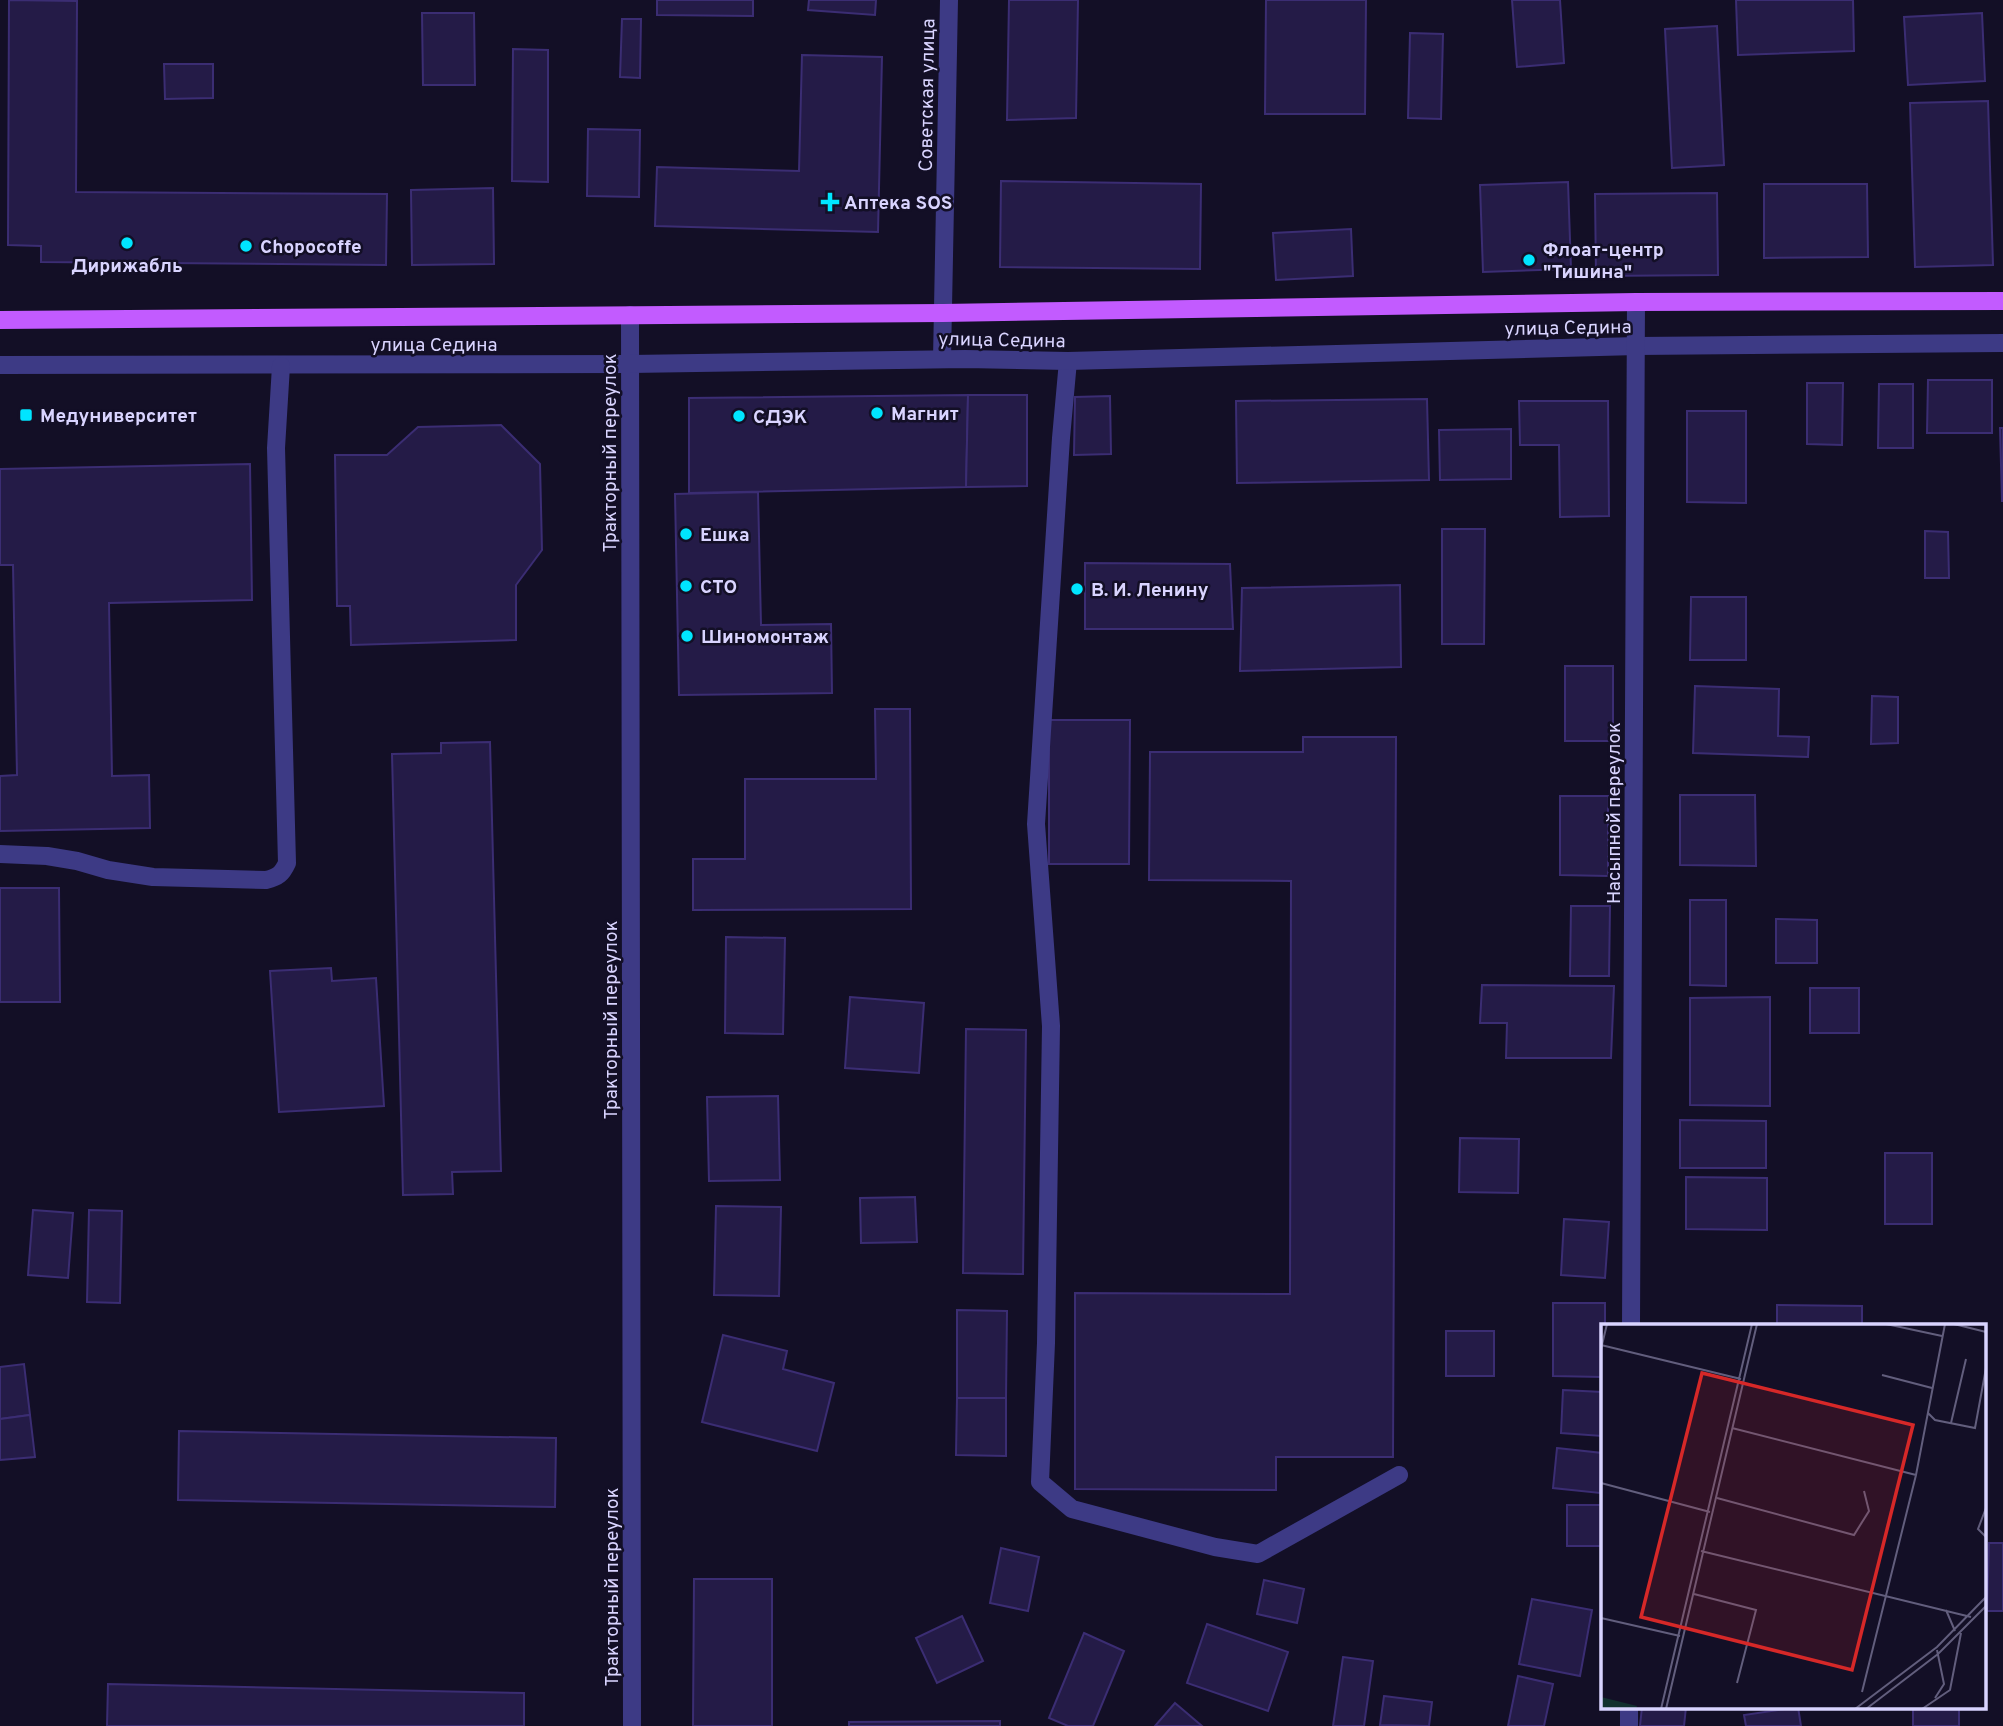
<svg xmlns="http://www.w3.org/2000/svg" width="2003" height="1726" font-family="Overpass,sans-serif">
<rect width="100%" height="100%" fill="#130f26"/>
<g fill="#241b47" stroke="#3b2d73" stroke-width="2">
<polygon points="9,0 77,1 76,192 387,194 386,265 41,262 41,246 8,245"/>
<polygon points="657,0 753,0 753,16 657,15"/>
<polygon points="809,0 876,0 875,15 808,10"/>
<polygon points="1009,0 1078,0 1076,118 1007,120"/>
<polygon points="1266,0 1366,0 1365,114 1265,114"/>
<polygon points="1512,0 1560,0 1564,63 1517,67"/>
<polygon points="1736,0 1853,0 1854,51 1738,55"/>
<polygon points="422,13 474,13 475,85 423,85"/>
<polygon points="1982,13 1985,81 1908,85 1904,17"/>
<polygon points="622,19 641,19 640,78 620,77"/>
<polygon points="1717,26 1724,165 1672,168 1665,29"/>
<polygon points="1410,33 1443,34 1441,119 1408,118"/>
<polygon points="513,49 548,50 548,182 512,181"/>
<polygon points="802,55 882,57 878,232 655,226 657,167 799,171"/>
<polygon points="164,64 213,64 213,98 165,99"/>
<polygon points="1988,101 1993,265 1915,267 1910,103"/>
<polygon points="588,129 640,130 639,197 587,196"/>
<polygon points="1001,181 1201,184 1200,269 1000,267"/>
<polygon points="1568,182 1571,269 1483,272 1480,185"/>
<polygon points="1764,184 1867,184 1868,257 1764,258"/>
<polygon points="493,188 494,264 412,265 411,190"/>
<polygon points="1717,193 1718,275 1596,276 1595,194"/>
<polygon points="1351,229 1353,276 1276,280 1273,233"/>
<polygon points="1928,380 1992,380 1992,433 1927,433"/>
<polygon points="1807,383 1843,383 1842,445 1807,444"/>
<polygon points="1879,384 1913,384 1913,448 1878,448"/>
<polygon points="968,395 966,487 689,493 689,398"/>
<polygon points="968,395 1027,395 1027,486 966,487"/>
<polygon points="1110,396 1111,454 1074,455 1075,397"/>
<polygon points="1427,399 1429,480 1237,483 1236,401"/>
<polygon points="1519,401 1608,401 1609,516 1560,517 1559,445 1520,445"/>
<polygon points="1687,411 1746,411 1746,503 1687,502"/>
<polygon points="501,425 540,464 542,550 516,585 516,640 351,645 350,606 337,606 335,455 387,455 418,427"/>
<polygon points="2000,428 2003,428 2003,501 2002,501"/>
<polygon points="1511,429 1511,479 1440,480 1439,430"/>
<polygon points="250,464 252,600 109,603 112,776 149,775 150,828 0,831 0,776 17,775 13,565 0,565 0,469"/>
<polygon points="758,492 761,625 831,624 832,693 679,695 675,494"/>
<polygon points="1442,529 1485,529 1484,644 1442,644"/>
<polygon points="1925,531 1948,532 1949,578 1925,578"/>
<polygon points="1085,563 1230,564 1233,629 1085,629"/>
<polygon points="1400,585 1401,667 1240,671 1242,588"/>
<polygon points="1691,597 1746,597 1746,660 1690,660"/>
<rect x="1565" y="666" width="48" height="75"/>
<polygon points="1695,686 1779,689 1778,736 1809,737 1808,757 1693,753"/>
<polygon points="1872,696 1898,697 1898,743 1871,744"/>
<polygon points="875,709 910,709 911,909 693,910 693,859 745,859 745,779 876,779"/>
<polygon points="1049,720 1130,720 1129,864 1049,864"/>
<polygon points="1303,737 1396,737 1393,1457 1276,1457 1276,1490 1075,1489 1075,1293 1290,1294 1291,881 1149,880 1150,752 1303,752"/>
<polygon points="490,742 501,1171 452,1172 453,1194 403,1195 392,754 441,753 441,743"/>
<polygon points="1680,795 1755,795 1756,866 1680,865"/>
<polygon points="1560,796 1608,796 1608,876 1560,875"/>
<polygon points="0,888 59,888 60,1002 0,1002"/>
<polygon points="1690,900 1726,900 1726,986 1690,985"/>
<polygon points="1571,906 1610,906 1609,976 1570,976"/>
<polygon points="1776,919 1817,920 1817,963 1776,963"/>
<polygon points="726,937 785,938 783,1034 725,1033"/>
<polygon points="331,968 332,981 376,978 384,1106 279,1112 270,971"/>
<polygon points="1482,985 1614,986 1611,1058 1506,1058 1507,1023 1480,1023"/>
<rect x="1810" y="988" width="49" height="45"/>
<polygon points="850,997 924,1003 919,1073 845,1068"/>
<polygon points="1770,997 1770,1106 1690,1105 1690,998"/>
<polygon points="966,1029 1026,1030 1023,1274 963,1273"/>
<polygon points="778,1096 780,1180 709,1181 707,1097"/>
<polygon points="1680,1120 1766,1121 1766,1168 1680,1168"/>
<polygon points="1460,1138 1519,1139 1518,1193 1459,1192"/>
<rect x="1885" y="1153" width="47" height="71"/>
<polygon points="1686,1177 1767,1178 1767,1230 1686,1229"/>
<polygon points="915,1197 917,1242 861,1243 860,1198"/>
<polygon points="716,1206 781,1207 779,1296 714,1295"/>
<polygon points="33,1210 73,1213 68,1278 28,1275"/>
<polygon points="89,1210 122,1211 120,1303 87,1302"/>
<polygon points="1564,1219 1609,1222 1605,1278 1561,1275"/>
<polygon points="1553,1303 1605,1303 1605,1325 1602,1325 1602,1377 1553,1376"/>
<polygon points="1777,1305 1862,1306 1862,1325 1777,1325"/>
<polygon points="957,1310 1007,1311 1006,1398 957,1398"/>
<rect x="1446" y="1331" width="48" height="45"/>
<polygon points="723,1335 787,1351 783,1369 834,1383 817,1451 702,1422"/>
<polygon points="24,1364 30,1415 0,1419 0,1367"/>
<polygon points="1563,1390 1602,1392 1602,1436 1561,1433"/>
<polygon points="957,1398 1006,1398 1006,1456 956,1455"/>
<polygon points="30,1415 35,1457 0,1460 0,1419"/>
<polygon points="179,1431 556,1438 555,1507 178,1500"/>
<polygon points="1557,1448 1602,1453 1600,1493 1553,1488"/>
<rect x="1567" y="1505" width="35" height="41"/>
<polygon points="1989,1543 2003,1543 2003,1611 1987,1611"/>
<polygon points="1001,1548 1039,1557 1028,1611 990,1603"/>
<polygon points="694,1579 772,1579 772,1726 693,1726"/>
<polygon points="1264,1580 1304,1589 1297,1623 1257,1614"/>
<polygon points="1532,1599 1592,1610 1580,1676 1519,1664"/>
<polygon points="962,1616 983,1661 937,1683 916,1638"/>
<polygon points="1207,1624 1288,1652 1268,1711 1187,1683"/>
<polygon points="1084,1633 1124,1651 1093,1726 1068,1726 1049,1718"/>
<polygon points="1343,1657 1373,1661 1364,1726 1333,1726"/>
<polygon points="1518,1676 1553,1684 1544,1726 1508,1726"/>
<polygon points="108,1684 524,1693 524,1726 107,1726"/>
<polygon points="1384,1696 1432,1702 1429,1726 1380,1725"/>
<polygon points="1175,1703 1202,1726 1155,1726"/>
<polygon points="1642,1707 1686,1707 1684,1726 1640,1726"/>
<polygon points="1798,1707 1801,1726 1746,1726 1744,1715"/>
<rect x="1913" y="1707" width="46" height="19"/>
<polygon points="1000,1721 1000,1726 849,1726 849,1722"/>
</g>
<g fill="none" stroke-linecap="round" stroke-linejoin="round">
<g stroke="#3d3a85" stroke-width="18">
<polyline points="630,315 632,1726"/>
<polyline points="942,359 949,0"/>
<polyline points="1068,361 1061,438 1036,824 1051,1026 1046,1343 1040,1482 1072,1509 1215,1547 1258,1554 1399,1475"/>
<polyline points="0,365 630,364 965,359 1068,361 1637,346 2003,343"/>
<path d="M0 854 47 856 77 861 108 870 153 877 266 880C278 877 282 874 287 863L276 448 281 366"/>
<polyline points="1631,1325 1636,302"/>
<polyline points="1629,1726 1629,1707"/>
</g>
<polyline stroke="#c25bff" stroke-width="18" points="0,320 943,313 1636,302 2003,301"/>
</g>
<g fill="#00e5ff" stroke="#130f26" stroke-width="2.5">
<path d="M826.5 191.5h7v7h7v7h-7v7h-7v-7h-7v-7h7z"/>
<circle cx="127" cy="243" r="7"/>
<circle cx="246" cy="246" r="7"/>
<circle cx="1529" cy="260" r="7"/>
<circle cx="877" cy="413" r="7"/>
<rect x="19" y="408" width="14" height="14" rx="3.5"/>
<circle cx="739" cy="416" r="7"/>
<circle cx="686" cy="534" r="7"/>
<circle cx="686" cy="586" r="7"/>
<circle cx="1077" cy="589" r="7"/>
<circle cx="687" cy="636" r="7"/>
</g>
<g text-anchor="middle" stroke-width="5" stroke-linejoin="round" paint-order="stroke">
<g font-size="19" fill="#d9d4ff" stroke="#130f26">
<text transform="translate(926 95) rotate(-89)" y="7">Советская улица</text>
<text transform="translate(1568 327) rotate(-1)" y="7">улица Седина</text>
<text transform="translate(1002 339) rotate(1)" y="7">улица Седина</text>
<text x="434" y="351">улица Седина</text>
<text transform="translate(609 453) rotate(-90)" y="7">Тракторный переулок</text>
<text transform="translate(1613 813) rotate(-90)" y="7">Насыпной переулок</text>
<text transform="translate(610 1020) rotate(-90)" y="7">Тракторный переулок</text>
<text transform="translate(611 1587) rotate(-90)" y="7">Тракторный переулок</text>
</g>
<g font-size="19" font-weight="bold" fill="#d9d4ff" stroke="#130f26" text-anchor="start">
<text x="844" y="209">Аптека SOS</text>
<text x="260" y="253">Chopocoffe</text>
<text x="1543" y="256">Флоат-центр<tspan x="1543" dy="22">"Тишина"</tspan></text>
<text x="127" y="272" text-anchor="middle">Дирижабль</text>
<text x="891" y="420">Магнит</text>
<text x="40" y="422">Медуниверситет</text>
<text x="753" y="423">СДЭК</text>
<text x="700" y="541">Ешка</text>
<text x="700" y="593">СТО</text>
<text x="1091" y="596">В. И. Ленину</text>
<text x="701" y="643">Шиномонтаж</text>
</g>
</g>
<g transform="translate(1601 1324)">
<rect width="385" height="385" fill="#130f26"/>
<path d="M0 373 36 382 35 385H0Z" fill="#12302f"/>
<path fill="none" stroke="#625e7d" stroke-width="2" d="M285 0 341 12M353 0 385 8M0 21 140 55M0 25 6 0M281 51 331 64M327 89 334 96 374 104 385 44M350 99 365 35M131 104 315 151M0 159 109 188M116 174 253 211 268 187 263 167M385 184 377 205 385 213M100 227 370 293M93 270 155 286 136 359M345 286 354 307M0 294 79 312M261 368 315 151 344 0M334 374 343 360 336 326M60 385 151 0M65 385 156 0M254 385 336 323 385 273M265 385 337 330 385 282M321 385 349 366 360 309"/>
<path fill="#d62828" fill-opacity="0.15" stroke="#d62828" stroke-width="3.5" d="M101 49 312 101 251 346 40 293Z"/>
<rect width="385" height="385" fill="none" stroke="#d9d4ff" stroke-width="3.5"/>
</g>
</svg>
